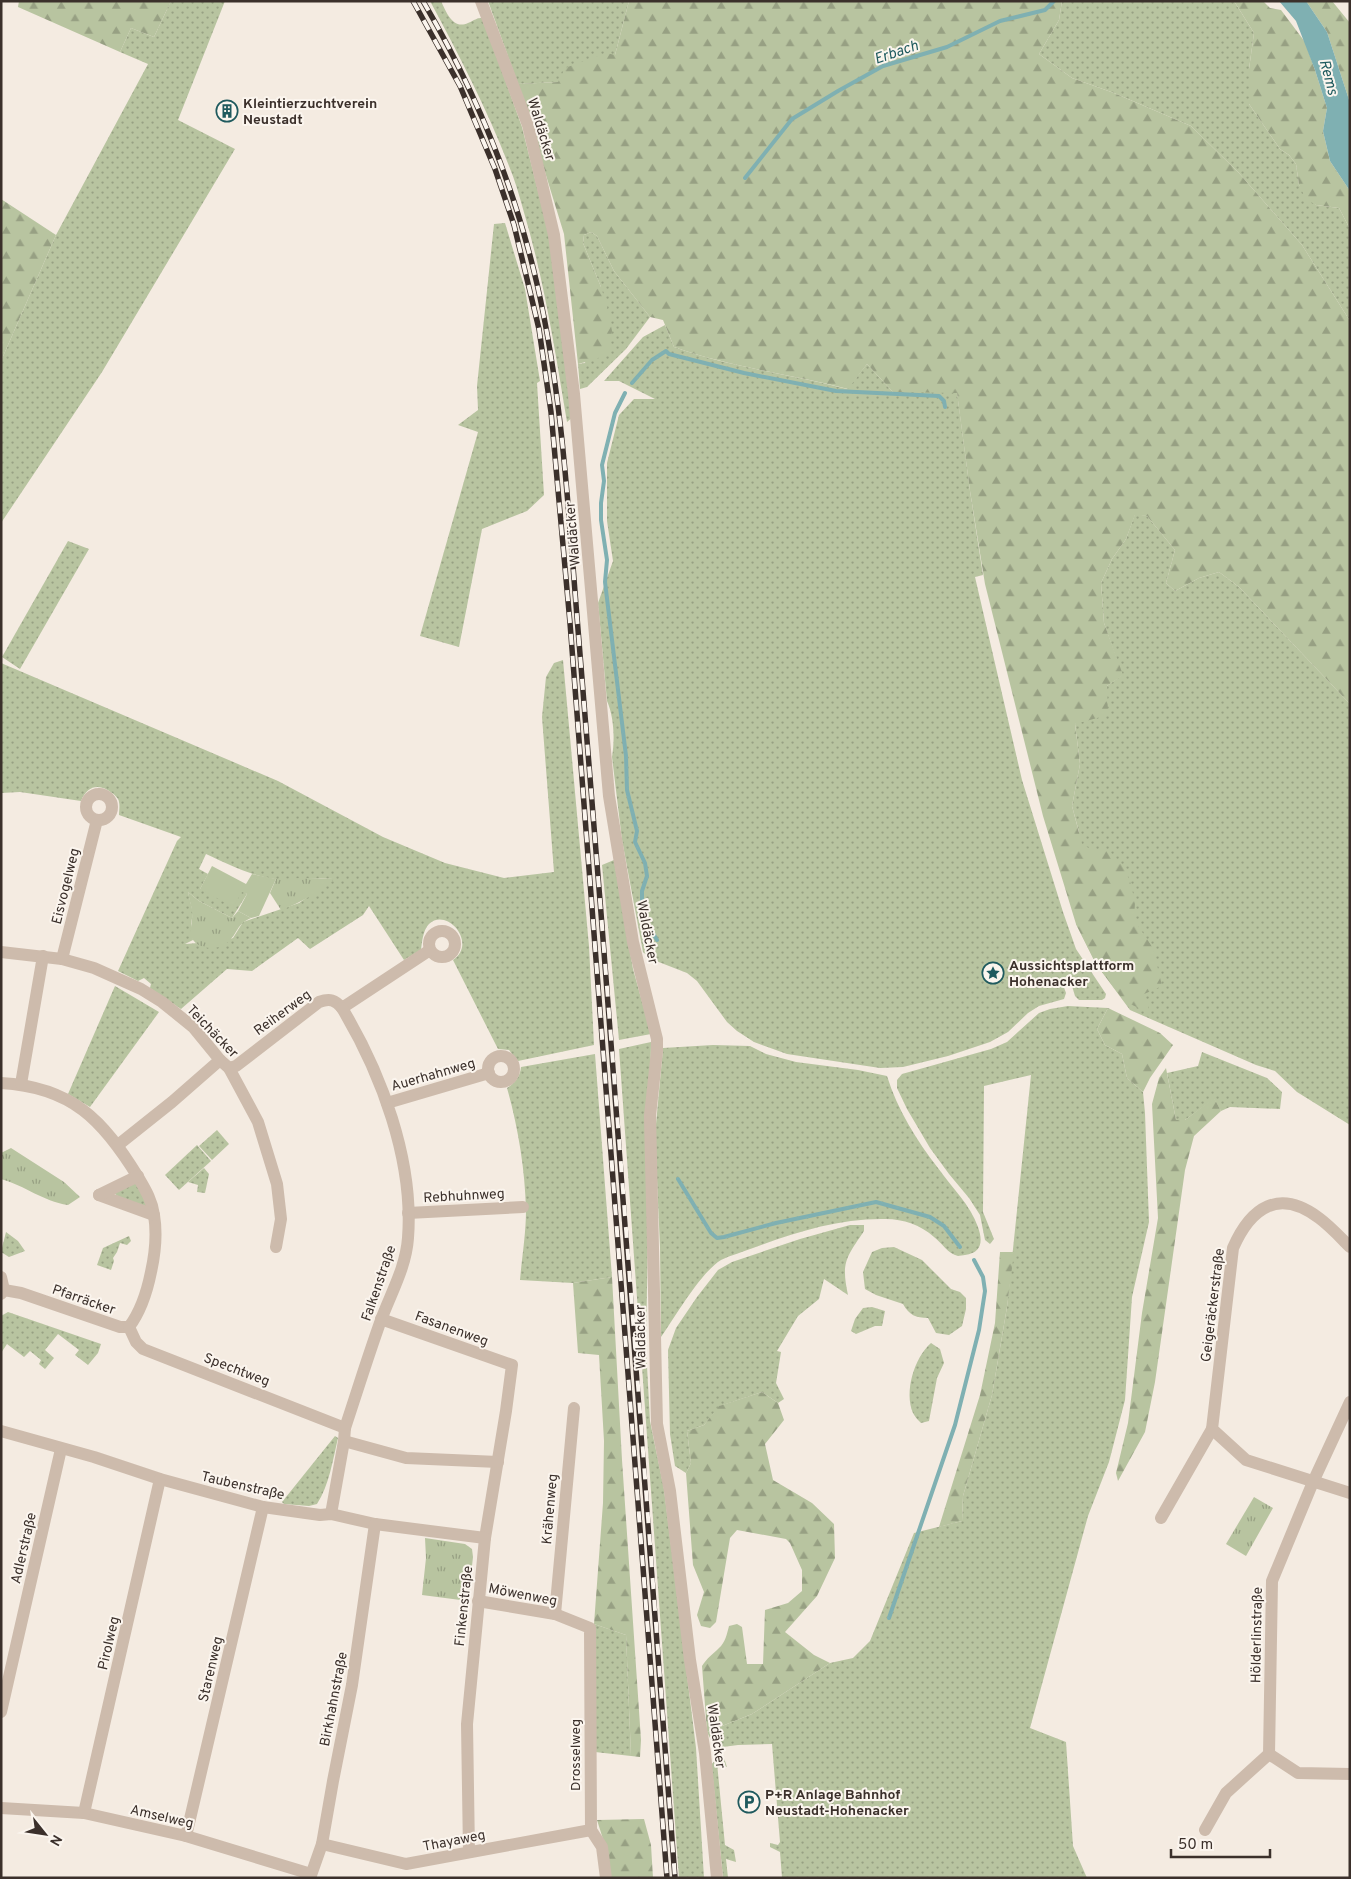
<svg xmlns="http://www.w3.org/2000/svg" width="1351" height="1879" font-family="Overpass,sans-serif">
<defs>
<pattern id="grass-dots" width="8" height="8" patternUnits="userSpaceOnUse" patternTransform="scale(1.25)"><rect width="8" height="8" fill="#b8c4a0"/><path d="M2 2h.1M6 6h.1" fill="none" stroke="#97a083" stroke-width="1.8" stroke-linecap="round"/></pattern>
<pattern id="forest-firs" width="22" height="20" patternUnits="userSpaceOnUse" patternTransform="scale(1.25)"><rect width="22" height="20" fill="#b8c4a0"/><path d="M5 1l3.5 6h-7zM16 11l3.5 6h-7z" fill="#97a083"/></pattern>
<pattern id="park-tufts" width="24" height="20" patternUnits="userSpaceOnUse" patternTransform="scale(1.25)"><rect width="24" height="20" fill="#b8c4a0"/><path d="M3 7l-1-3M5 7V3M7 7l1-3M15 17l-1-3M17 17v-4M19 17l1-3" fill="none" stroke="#97a083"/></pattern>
</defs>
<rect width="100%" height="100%" fill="#f4ebe1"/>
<g fill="url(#grass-dots)" fill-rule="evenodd">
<polygon points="171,1 225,1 178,120 235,149 102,372 1,523 1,361 56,235 148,64 120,52 131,28 154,37"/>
<path d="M430 1H441C446 12 453 30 468 23 475 20 476 18 483 18L522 127 549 235 574 416 567 422C555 350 544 279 523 209 519 195 515 180 509 166 487 109 459 55 430 1Z"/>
<polygon points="488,1 629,1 615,55 558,82 518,84"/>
<polygon points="1062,1 1234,1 1254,33 1249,69 1249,104 1280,149 1289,155 1296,164 1299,185 1316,205 1339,208 1350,229 1350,321 1302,245 1238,172 1191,126 1114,93 1072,78 1039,54 1059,20"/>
<polygon points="505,223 525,289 540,381 537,383 544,495 527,511 482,529 459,647 420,636 478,432 458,425 478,410 477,386 494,224"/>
<polygon points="591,232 597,236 614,271 650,317 626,349 587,387 580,389 578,364 585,363 601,287 583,243 584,235"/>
<path d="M665 325 674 347C730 367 790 374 847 389L867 364 893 392H957L970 491 983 575 975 577 1022 780 1063 912 1076 949 1106 994 1105 998 1102 1000H1079L1075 996 1069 976 1061 979 1066 993 1064 999 1039 1006 1028 1013 1008 1032 990 1042 948 1056 903 1067 880 1068 787 1054 754 1042 737 1031 727 1022 697 981 687 973 651 959 643 952 622 840 612 757C615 739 614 717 607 701L598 603 613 561 607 521V463L619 415 634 399H655L619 381H604L643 337Z"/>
<polygon points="1135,514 1147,516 1175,550 1166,583 1175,591 1199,578 1219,572 1239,587 1350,704 1350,1125 1297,1092 1275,1071 1256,1065 1130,1010 1096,964 1076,924 1079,832 1072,806 1080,764 1075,724 1107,686 1122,675 1104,623 1101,583 1112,559 1126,539"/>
<polygon points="68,541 89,549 20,669 2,657"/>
<path d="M563 660 589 946 594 1045 518 1061 509 1050 498 1049 453 960C478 943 447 907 429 924 423 930 422 942 421 950L404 960 369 906 363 915 310 949 298 938 252 971 227 969 181 1009 150 988 151 984 144 978 138 981 118 971 177 841 181 837 119 815C119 811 120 806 119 802 119 799 115 795 112 793 100 783 87 785 81 801L20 792 1 793V663L278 781 383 837 445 863 504 878 554 872 542 717 546 677 554 663ZM206 854C228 864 251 876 275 879 294 881 314 877 333 879L299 903 243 922 233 938 205 947 198 943 185 944 193 940 191 924 193 913 188 892 199 901 232 918 247 894 242 891 200 889 208 874 199 869Z"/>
<polygon points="614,860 633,969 651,1034 619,1040 602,865"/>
<polygon points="115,986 159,1012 90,1107 68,1094"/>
<polygon points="1068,1006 1108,1008 1097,1029 1105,1045 1122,1054 1127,1078 1143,1092 1145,1113 1149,1222 1132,1297 1125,1400 1109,1462 1088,1516 1030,1728 1066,1742 1073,1846 1087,1878 782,1878 780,1852 770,1847 770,1843 778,1845 780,1842 772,1744 738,1745 715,1748 707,1732 752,1714 830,1663 853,1658 870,1641 914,1533 962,1521 963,1496 992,1395 1007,1307 1031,1075 984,1086 983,1212 994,1239 990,1244 985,1240 980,1215 969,1198 949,1174 930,1148 907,1109 897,1088 897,1080 902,1074 991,1049 1007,1042 1039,1013 1050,1009"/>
<polygon points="651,1042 646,1348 650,1421 664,1489 696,1748 704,1878 679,1878 619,1049"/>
<path d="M713 1045 750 1046 766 1054 796 1062 858 1070 887 1076C897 1109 917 1141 938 1168 952 1188 970 1204 978 1227 983 1241 982 1253 965 1255 963 1255 960 1256 958 1256 948 1254 942 1243 934 1237 921 1225 903 1219 886 1219 840 1218 796 1232 753 1248 743 1252 731 1255 721 1260 700 1273 676 1316 661 1337L660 1247 655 1135 663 1048Z"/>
<polygon points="1202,1052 1267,1078 1282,1092 1280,1109 1230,1107 1221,1111 1214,1099 1185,1120 1176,1120 1167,1073 1198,1066"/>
<path d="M595 1054 612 1277 573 1283 520 1280C522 1257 526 1233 526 1210 525 1169 518 1127 507 1088 515 1083 520 1077 521 1067Z"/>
<polygon points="217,1130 229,1144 212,1160 199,1146"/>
<polygon points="197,1145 211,1161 179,1190 165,1175"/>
<polygon points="204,1168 209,1174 205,1193 197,1192 198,1185 188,1182"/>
<polygon points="131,1184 137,1184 148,1207 120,1198 114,1193"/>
<path d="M850 1225H864V1231C846 1258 841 1262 848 1295L824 1279 819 1299 798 1316 777 1351 781 1352 776 1383 784 1399 778 1403 762 1392 720 1406 704 1425 687 1431 691 1463 686 1473 675 1466 670 1434 668 1350 676 1328 697 1297 718 1270 732 1262 800 1239Z"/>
<polygon points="6,1232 18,1241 25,1251 9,1257 1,1252"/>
<polygon points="129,1236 131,1241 127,1245 120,1243 117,1252 113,1258 114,1261 111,1270 97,1265 103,1248"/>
<path d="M894 1247 922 1260 951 1289 960 1292 966 1298V1309L962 1326 949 1335 936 1333 928 1318C916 1318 909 1315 903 1304L876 1295 865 1289 863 1272 872 1252 882 1248Z"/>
<polygon points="872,1307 885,1311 882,1326 875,1326 856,1334 851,1331 855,1319 863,1308"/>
<polygon points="8,1312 101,1344 98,1353 88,1365 75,1355 79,1350 58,1334 45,1350 54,1358 45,1369 39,1364 41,1360 30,1351 24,1357 7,1344 1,1353 1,1316"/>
<path d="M931 1343 940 1349 944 1363 937 1378 929 1421 921 1423C918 1420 915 1417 913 1413 904 1392 914 1358 931 1343Z"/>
<path d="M335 1436 338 1438C333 1459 329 1486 317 1504L309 1506 284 1504 282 1502Z"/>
<polygon points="594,1624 626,1635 631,1756 595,1752"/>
<polygon points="718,1757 724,1758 727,1767 717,1763 725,1845 734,1850 736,1862 726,1859 728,1878 723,1878 712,1769 712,1764"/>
</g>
<g fill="url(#forest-firs)">
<polygon points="19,1 171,1 154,37 131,28 120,52 18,7"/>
<path d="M629 1H1062L1059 20 1039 54 1072 78 1114 93 1191 126 1238 172 1302 245 1350 321V704L1239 587 1219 572 1199 578 1175 591 1166 583 1175 550 1147 516 1135 515 1126 539 1112 559 1101 583 1104 623 1123 675 1107 686 1108 715 1075 724 1080 764 1072 806 1082 844 1092 850 1109 851 1123 866 1130 881 1135 902 1134 920 1153 948 1162 986 1142 995 1148 1004 1149 1013 1124 1001 1096 964 1076 924 1043 816 985 584 970 491 957 393 893 392 867 364 848 389C790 374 730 367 674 347L663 320 650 317 614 271 597 236 591 232 584 235 583 243 601 287 608 310 612 331 609 350 597 359 578 364 564 234 518 84 558 82 565 68 606 53 615 55Z"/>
<polygon points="1234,1 1263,1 1270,8 1281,10 1305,42 1315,70 1327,108 1323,131 1330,161 1350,191 1350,229 1339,208 1316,205 1306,199 1299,185 1296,164 1289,155 1280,149 1249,104 1249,69 1254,33"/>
<polygon points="1306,1 1332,1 1350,23 1350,103 1327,32"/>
<polygon points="1,199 56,235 1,361"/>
<polygon points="1108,1008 1160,1033 1173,1045 1150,1078 1143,1092 1127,1078 1122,1054 1105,1045 1097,1029"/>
<polygon points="1166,1068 1176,1120 1185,1120 1214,1098 1221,1111 1194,1136 1185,1170 1155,1382 1145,1432 1118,1481 1116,1473 1128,1423 1142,1313 1158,1218 1152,1104 1159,1078"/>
<polygon points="1000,1252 1014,1252 1007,1307 992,1395 963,1496 962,1521 939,1527 980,1395 995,1323"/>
<polygon points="612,1277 622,1460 641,1740 640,1757 631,1756 626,1635 594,1624 603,1503 604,1441 599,1355 578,1353 573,1283"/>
<path d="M762 1392 778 1403 784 1420 765 1444 773 1480 812 1503 834 1524 835 1558 817 1596 785 1632 814 1655 830 1663 752 1714 707 1732 702 1666C707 1658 713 1654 719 1648 725 1643 727 1634 729 1626L737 1624 742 1627 747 1664H763L765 1610 788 1603 802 1591V1570L790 1543 786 1539 737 1530 730 1538 716 1622 710 1628 701 1626 697 1615 704 1592 693 1565 686 1473 691 1463 687 1431 704 1425 719 1406Z"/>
<polygon points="644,1819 651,1845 653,1878 610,1878 608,1855 597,1820"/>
</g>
<g fill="url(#park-tufts)">
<path d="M304 878 334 879C318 893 302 902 281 910L270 893 276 879Z"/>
<path d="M188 892 199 901 232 918 238 911 251 918C236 924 238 934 227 943 218 951 194 950 191 935 190 927 193 919 192 911 191 904 189 899 188 892Z"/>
<path d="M11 1148 64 1182 80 1197 68 1205C42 1201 26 1186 1 1179V1153Z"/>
<polygon points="1254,1497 1273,1508 1246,1556 1226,1544"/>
<polygon points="425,1538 465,1544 472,1549 473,1557 468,1601 422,1595 426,1558"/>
</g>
<polygon fill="#b8c4a0" points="212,866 246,884 252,874 276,879 259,916 251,918 238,911 247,894 242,892 233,907 200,889"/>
<polygon fill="#7fb0b2" points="1279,1 1306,1 1327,32 1350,103 1350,191 1330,161 1323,131 1327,108 1315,70 1296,21"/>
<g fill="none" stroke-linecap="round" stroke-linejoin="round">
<g stroke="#7fb0b2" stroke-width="4">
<polyline points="745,178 792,119 838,91 883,66 947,47 1000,21 1045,10 1054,1"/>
<polyline points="632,383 652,360 666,351 669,354 744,373 836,391 939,396 944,401 945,407"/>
<polyline points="625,393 615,413 602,465 604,481 601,503 601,520 607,560 605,582 626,756 627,790 637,831 635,842 645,863 647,876 642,891 642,906 646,922 657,940"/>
<polyline points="678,1179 711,1233 717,1238 724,1237 776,1223 876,1202 930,1217 944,1226 960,1247"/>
<polyline points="889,1618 955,1425 979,1330 985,1291 983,1277 974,1260"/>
</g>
<g stroke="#cdbbac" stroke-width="12">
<polyline points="481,1 528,125 554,235 574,394 609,796 633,942 657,1039 657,1051 650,1116 657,1424 670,1491 690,1660 705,1753 717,1878"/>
<circle cx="99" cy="807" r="13"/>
<circle cx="442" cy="944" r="13"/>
<polyline points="1,952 62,959 94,968 141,989 162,1002 193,1027 220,1060 229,1068 258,1122 277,1184 281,1219 276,1247"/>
<polyline points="62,959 97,820"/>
<circle cx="501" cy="1069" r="13"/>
<path d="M229 1068 236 1066 319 1002C330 998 335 1000 342 1008L430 950"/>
<path d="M1 1083C72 1087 103 1120 138 1177 145 1189 152 1200 154 1215 157 1233 155 1254 151 1272 147 1292 141 1311 129 1327H120L21 1293 4 1290"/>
<polyline points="21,1084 43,956"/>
<polyline points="387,1103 489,1073"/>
<polyline points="118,1145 172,1102 220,1060"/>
<polyline points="99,1195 154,1215"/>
<polyline points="99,1195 138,1176"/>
<polyline points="408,1213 523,1207"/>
<path d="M1350 1247C1340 1237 1330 1226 1319 1218 1279 1188 1251 1207 1233 1248L1212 1429 1246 1460 1350 1493"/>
<polyline points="1,1277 4,1290 1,1294"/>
<polyline points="381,1319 512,1365 506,1411 485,1538 467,1724 469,1852"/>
<polyline points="129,1327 136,1342 143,1349 345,1428"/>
<polyline points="1,1431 94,1457 160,1479 263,1507 320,1515 331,1514 375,1524 485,1538"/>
<polyline points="344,1441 406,1458 498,1462"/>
<path d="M331 1514 344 1441 345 1428C357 1392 368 1356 381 1320 391 1293 406 1267 408 1238 414 1160 381 1073 342 1008"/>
<polyline points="1161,1518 1212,1429"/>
<polyline points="478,1601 555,1614 590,1628 591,1830 602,1847 606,1878"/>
<polyline points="555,1614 574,1408"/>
<polyline points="1,1712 61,1449"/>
<polyline points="1269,1754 1298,1773 1350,1774"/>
<polyline points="1,1808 84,1813 186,1836 311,1874"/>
<polyline points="84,1813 160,1479"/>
<polyline points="1205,1830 1226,1793 1269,1754 1272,1581 1313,1482 1350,1402"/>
<polyline points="186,1836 263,1507"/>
<polyline points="322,1844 406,1864 591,1830"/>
<polyline points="310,1878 322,1844 333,1781 352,1685 375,1524"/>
</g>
<g stroke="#3b302b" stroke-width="5.5">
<g id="rail">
<polyline points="413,1 460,86 495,169 514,225 539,329 551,412 570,623 667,1878"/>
<path d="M423 1C475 90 514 184 537 284 562 393 568 506 577 617 585 716 593 814 601 913 627 1234 651 1556 675 1878"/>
</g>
</g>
<use href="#rail" stroke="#fbf5ee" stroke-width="4" stroke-dasharray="11" stroke-linecap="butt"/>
</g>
<defs>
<g id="building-ring" transform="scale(1.125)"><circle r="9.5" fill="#fbf5ee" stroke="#1f5a5e" stroke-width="1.5"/><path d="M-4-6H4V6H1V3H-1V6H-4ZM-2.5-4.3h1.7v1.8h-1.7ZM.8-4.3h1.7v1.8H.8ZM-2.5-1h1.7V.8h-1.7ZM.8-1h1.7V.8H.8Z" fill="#1f5a5e"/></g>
<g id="sight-ring" transform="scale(1.125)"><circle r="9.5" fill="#fbf5ee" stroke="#1f5a5e" stroke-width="1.5"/><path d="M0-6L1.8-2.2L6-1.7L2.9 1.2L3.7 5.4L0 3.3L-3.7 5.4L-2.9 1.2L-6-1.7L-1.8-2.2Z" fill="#1f5a5e"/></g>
<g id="parking-ring" transform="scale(1.125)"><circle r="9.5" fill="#fbf5ee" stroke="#1f5a5e" stroke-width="1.5"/><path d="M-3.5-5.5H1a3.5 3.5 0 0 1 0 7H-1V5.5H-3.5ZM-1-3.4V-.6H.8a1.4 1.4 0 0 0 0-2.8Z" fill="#1f5a5e"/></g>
</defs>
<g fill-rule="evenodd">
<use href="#building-ring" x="227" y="111"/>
<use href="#sight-ring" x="993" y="973"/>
<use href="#parking-ring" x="749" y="1802"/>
</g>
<g text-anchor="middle" stroke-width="4" stroke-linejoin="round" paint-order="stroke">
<g font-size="14" font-weight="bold" fill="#3b302b" stroke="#fbf5ee" text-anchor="start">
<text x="243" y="108">Kleintierzuchtverein<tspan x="243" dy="16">Neustadt</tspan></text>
<text x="1009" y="970">Aussichtsplattform<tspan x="1009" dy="16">Hohenacker</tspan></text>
<text x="765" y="1799">P+R Anlage Bahnhof<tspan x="765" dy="16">Neustadt-Hohenacker</tspan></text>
</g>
<g font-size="14" fill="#3b302b" stroke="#fbf5ee">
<text transform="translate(542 129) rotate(73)" y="5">Waldäcker</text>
<text transform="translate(572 534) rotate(-95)" y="5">Waldäcker</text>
<text transform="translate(65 886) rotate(-76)" y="5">Eisvogelweg</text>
<text transform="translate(648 932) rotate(79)" y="5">Waldäcker</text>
<text transform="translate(282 1012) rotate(-36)" y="5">Reiherweg</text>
<text transform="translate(213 1031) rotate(46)" y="5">Teichäcker</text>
<text transform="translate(433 1074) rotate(-16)" y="5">Auerhahnweg</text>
<text transform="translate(464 1195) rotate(-3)" y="5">Rebhuhnweg</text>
<text transform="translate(378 1283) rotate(-71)" y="5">Falkenstraße</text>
<text transform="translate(84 1299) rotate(19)" y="5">Pfarräcker</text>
<text transform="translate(1212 1305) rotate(-83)" y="5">Geigeräckerstraße</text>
<text transform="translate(452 1328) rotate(20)" y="5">Fasanenweg</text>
<text transform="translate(640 1337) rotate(-91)" y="5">Waldäcker</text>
<text transform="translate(237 1369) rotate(21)" y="5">Spechtweg</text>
<text transform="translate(243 1485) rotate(13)" y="5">Taubenstraße</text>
<text transform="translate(549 1509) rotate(-85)" y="5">Krähenweg</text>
<text transform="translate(23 1548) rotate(-77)" y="5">Adlerstraße</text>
<text transform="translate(523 1594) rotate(11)" y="5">Möwenweg</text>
<text transform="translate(463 1606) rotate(-84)" y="5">Finkenstraße</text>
<text transform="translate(1256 1635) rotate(-89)" y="5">Hölderlinstraße</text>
<text transform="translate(108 1643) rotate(-77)" y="5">Pirolweg</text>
<text transform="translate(210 1669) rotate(-77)" y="5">Starenweg</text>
<text transform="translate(333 1699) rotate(-79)" y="5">Birkhahnstraße</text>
<text transform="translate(717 1736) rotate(82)" y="5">Waldäcker</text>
<text transform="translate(575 1755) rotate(-90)" y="5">Drosselweg</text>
<text transform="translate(162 1816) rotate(13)" y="5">Amselweg</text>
<text transform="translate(454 1840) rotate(-11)" y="5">Thayaweg</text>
</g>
<g font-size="15" font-style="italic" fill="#1f5a5e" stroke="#fbf5ee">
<text transform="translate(896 52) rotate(-19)" y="5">Erbach</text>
<text transform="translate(1329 77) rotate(75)" y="5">Rems</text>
</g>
</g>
<rect width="1351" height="1879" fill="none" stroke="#3b302b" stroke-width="5"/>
<g transform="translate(45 1834) rotate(120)" stroke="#fbf5ee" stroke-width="4" paint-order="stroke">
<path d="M0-4L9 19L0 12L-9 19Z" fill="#3b302b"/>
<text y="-8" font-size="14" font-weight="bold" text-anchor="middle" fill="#3b302b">N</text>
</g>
<path d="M1171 1849v8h99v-8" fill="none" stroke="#3b302b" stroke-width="2.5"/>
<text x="1178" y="1849" font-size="15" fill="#3b302b" stroke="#fbf5ee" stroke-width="4" paint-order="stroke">50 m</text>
</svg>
